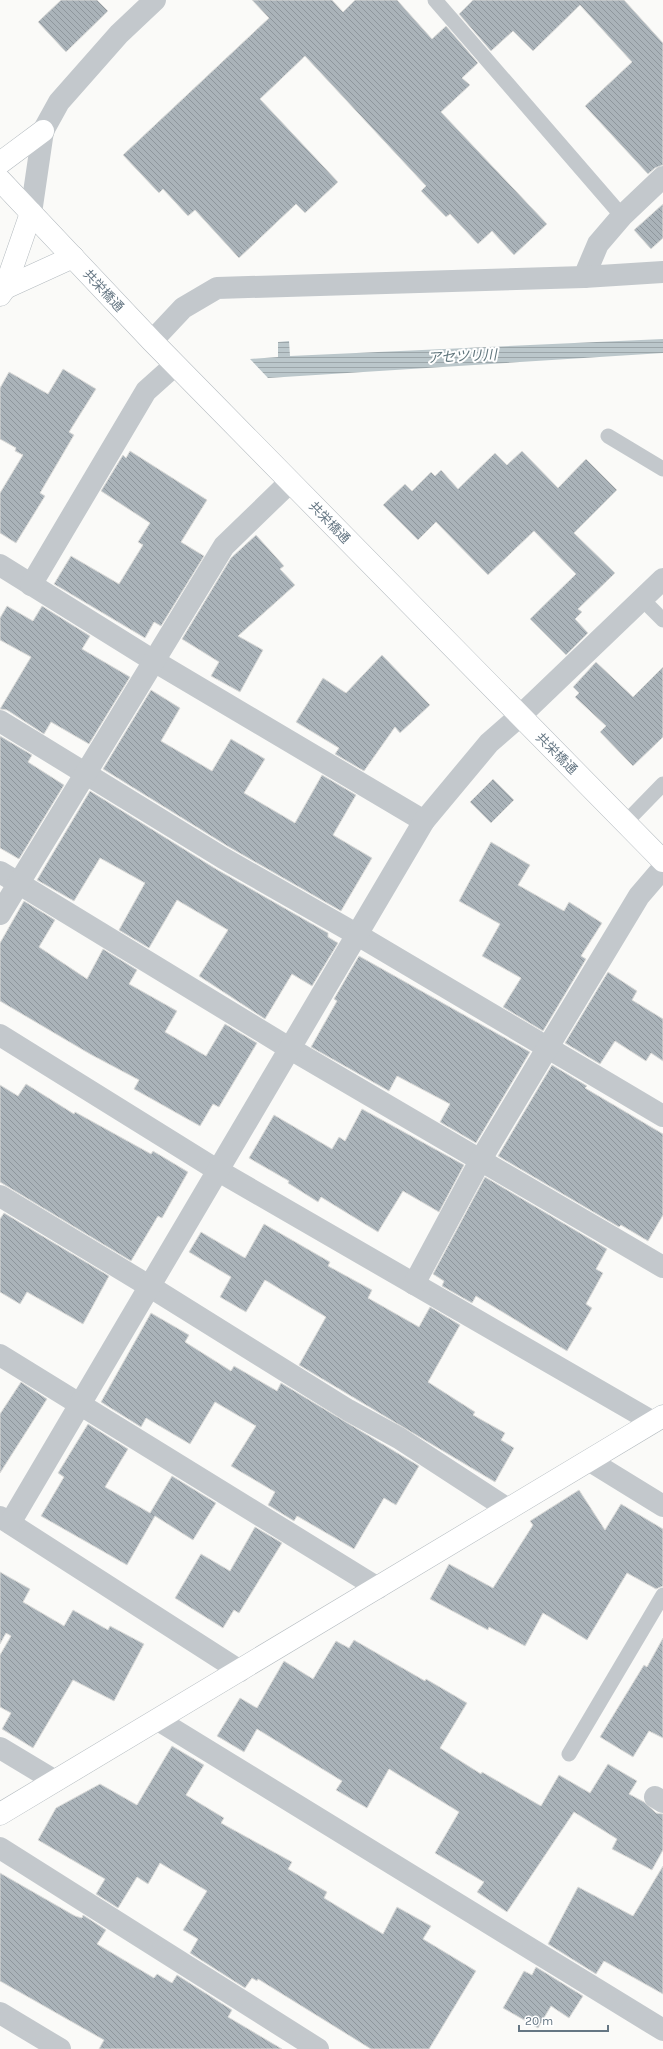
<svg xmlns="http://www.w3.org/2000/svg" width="663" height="2049" font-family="Karla,'Noto Sans JP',sans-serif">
<defs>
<pattern id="water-rules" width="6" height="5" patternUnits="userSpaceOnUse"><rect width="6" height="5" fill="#bbc7cb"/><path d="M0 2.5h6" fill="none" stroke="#9ca6aa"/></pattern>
<pattern id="building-back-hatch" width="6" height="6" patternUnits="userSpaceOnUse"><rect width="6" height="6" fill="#aab3b9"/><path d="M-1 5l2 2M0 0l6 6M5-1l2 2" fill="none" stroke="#8e969c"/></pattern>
</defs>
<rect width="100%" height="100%" fill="#fafaf8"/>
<polygon fill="url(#water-rules)" points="663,339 663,353 268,378 250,359 278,357 278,342 289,341 290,356"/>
<g fill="url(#building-back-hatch)" stroke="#dcdcda">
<polygon points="61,0 97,0 108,11 66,52 38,22"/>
<polygon points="252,0 332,0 343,12 355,0 397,0 432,39 446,26 478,63 462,78 470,85 441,112 547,224 514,255 492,231 478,244 450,214 446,217 421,191 426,186 305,56 260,99 338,182 305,213 296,204 239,258 195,210 188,216 163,189 159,193 123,155 269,18"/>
<polygon points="473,0 624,0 663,43 663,165 655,168 648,174 585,106 632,62 580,5 533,51 513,31 491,51 459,14"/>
<polygon points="663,204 663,238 651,249 634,230"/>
<polygon points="63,369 96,389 69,432 74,435 40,493 45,496 16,543 0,533 0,493 23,455 15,451 16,448 0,439 0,388 9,372 48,394"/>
<polygon points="130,451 207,500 181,542 204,556 161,626 154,622 145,638 54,584 71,556 119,584 143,545 138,542 150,523 101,491 123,455 126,458"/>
<polygon points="522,451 558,488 586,459 617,490 574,533 615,573 578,609 582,612 575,619 588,633 566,655 530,619 576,574 534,531 488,575 436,522 418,540 383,505 405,484 412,491 431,472 435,476 441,470 458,489 495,453 507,465"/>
<polygon points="256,535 284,566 280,569 295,585 238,636 263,650 240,692 211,676 219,662 182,639 231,558"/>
<polygon points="7,606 33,621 42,606 90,636 82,649 130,677 89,744 51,722 44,734 7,710 0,709 31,657 0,640 0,618"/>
<polygon points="382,655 430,705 400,733 395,727 364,771 335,754 339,748 296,722 323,678 346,693"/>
<polygon points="596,662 633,697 663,667 663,737 633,766 600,732 606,726 575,697 579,693 573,687"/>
<polygon points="151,690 180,708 161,741 212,771 231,739 265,759 244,793 295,823 322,775 356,795 333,835 372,858 341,911 229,847 103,769"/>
<polygon points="0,736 32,755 28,762 64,785 19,859 0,848"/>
<polygon points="493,779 514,800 491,823 470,802"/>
<polygon points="90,791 216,869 328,933 328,937 338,943 312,986 292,974 265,1019 199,976 228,930 177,900 149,948 119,930 145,883 100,858 74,901 37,880"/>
<polygon points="491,842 530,865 518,885 564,911 569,902 602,923 581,956 586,959 543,1031 503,1007 521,978 482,956 500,924 459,901"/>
<polygon points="24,901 55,920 39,947 87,979 103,949 137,970 129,984 177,1011 165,1032 206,1056 225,1024 257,1043 219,1107 213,1104 200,1126 134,1089 139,1080 90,1054 0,1001 0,943"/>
<polygon points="359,956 530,1052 476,1143 440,1122 450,1104 397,1076 389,1091 311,1047 337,1001 334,999"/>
<polygon points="608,972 637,991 632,1000 663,1019 663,1061 651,1053 646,1061 615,1041 600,1064 565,1043"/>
<polygon points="552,1065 587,1086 585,1088 663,1134 663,1215 648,1241 621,1225 619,1227 498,1156"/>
<polygon points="26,1084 74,1114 75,1112 151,1154 153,1151 188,1172 162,1218 158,1216 131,1261 0,1182 0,1085 18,1096"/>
<polygon points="362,1109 464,1165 439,1212 403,1191 378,1232 321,1197 318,1202 288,1183 289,1181 249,1158 274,1115 332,1149 339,1137 345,1141"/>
<polygon points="485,1177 607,1249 596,1269 603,1273 586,1304 592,1308 567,1351 476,1296 472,1303 442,1286 444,1281 433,1274"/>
<polygon points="4,1213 109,1276 83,1324 27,1292 20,1304 0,1292 0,1219"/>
<polygon points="264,1224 330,1262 328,1266 372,1290 368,1298 419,1327 430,1307 460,1325 428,1382 475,1412 473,1415 505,1433 501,1440 514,1448 495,1482 299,1365 326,1317 265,1280 246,1312 220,1297 231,1277 189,1252 201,1232 245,1258"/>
<polygon points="151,1313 189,1335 185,1342 231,1371 234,1366 277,1391 281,1383 419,1466 396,1505 384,1498 354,1549 297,1516 294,1521 268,1505 275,1492 231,1466 256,1426 215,1402 190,1444 146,1418 141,1427 101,1402"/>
<polygon points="21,1382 47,1399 0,1473 0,1414"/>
<polygon points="88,1424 128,1449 105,1487 150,1513 172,1476 216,1503 193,1540 155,1516 127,1565 41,1516 64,1477 58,1473"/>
<polygon points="579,1490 605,1530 621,1504 663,1529 663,1586 656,1589 627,1573 587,1640 543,1613 525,1646 489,1627 488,1630 430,1599 449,1564 493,1588 533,1525 530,1521"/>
<polygon points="255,1527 282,1543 239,1613 234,1610 223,1628 175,1598 201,1554 230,1571"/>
<polygon points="0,1572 30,1589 23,1602 64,1626 73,1610 108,1630 110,1626 144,1644 114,1701 73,1680 33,1748 2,1729 11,1713 0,1707 0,1655 11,1636 6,1633 0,1644"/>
<polygon points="663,1638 663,1738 649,1731 633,1757 600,1737 644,1665 647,1667"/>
<polygon points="354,1640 425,1681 426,1679 467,1703 440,1748 481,1774 482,1772 541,1806 559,1775 590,1793 608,1764 637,1781 629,1794 644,1802 656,1813 663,1814 663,1850 652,1870 612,1849 617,1839 574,1812 507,1912 477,1892 484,1882 435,1853 459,1812 389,1769 367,1808 336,1790 342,1781 257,1729 244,1752 217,1736 240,1698 257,1708 284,1661 313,1679 336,1641 349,1648"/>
<polygon points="172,1746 204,1765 186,1795 224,1818 221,1823 292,1862 288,1869 327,1892 324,1898 383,1934 397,1907 431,1926 423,1939 476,1971 429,2049 371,2049 258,1979 257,1981 252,1978 245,1988 190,1953 198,1939 183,1930 207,1891 160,1863 148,1884 137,1877 118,1908 96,1894 105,1879 38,1840 56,1808 100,1784 137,1805"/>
<polygon points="663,1866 663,1994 604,1961 596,1974 548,1944 578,1887 633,1916"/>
<polygon points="0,1873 75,1916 82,1918 83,1915 106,1930 97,1944 154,1978 157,1974 172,1983 177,1975 232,2010 228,2017 282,2049 99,2049 104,2040 0,1981"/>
<polygon points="536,1967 583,1996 569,2018 551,2006 538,2028 503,2008 524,1971 532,1975"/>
</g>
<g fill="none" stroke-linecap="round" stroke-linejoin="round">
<g stroke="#b3babf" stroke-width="23">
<g id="secondary">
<polyline points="0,163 43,131"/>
<polyline points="0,180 152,341 663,861"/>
<polyline points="5,288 73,257"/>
<polyline points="0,295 5,288 31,213"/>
<polyline points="0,1814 663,1416"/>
</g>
</g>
<g stroke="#c3c8cc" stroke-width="15">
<polyline points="435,0 622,216"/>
<polyline points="608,436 663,469"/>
<polyline points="642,599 663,620"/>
<polyline points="625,823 663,784"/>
<polyline points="569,1754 663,1595"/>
</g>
<g stroke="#c3c8cc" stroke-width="22">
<polyline points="31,213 43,131 59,102 119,34 155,0"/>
<polyline points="584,277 598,244 622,216 663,177"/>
<polyline points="152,341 183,308 217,288 584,277 663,272"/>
<polyline points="0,565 154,661 424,821"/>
<polyline points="31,585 146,391 175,365"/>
<polyline points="0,721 223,858 356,934 663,1116"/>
<polyline points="0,872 289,1048 663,1267"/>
<polyline points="0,914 224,546 290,482"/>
<polyline points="0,1035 217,1170 653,1422"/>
<polyline points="0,1196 149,1286 348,1410 399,1438 508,1509"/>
<polyline points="414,1284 481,1159 548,1047 639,896 663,868"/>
<polyline points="0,1355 378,1588"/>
<polyline points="590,1461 663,1506"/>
<polyline points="0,1517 240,1671"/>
<polyline points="10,1523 424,821 489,743 520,716 663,579"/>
<polyline points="158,1720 663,2030"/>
<polyline points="0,1748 55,1781"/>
<polyline points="655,1797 663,1802"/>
<polyline points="0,1848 318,2049"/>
<polyline points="0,2013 60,2049"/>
</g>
<use href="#secondary" stroke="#fff" stroke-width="22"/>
</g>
<g text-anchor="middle" stroke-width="4" stroke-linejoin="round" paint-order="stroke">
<g font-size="13" fill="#657683" stroke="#fff">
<text transform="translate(104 290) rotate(47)" y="5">共栄橋通</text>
<text transform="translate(330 522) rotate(46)" y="5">共栄橋通</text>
<text transform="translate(557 753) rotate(45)" y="5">共栄橋通</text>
</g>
<g font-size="14" font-style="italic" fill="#60757c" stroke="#fff">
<text transform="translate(462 356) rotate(-3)" y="5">アセツリ川</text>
</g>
</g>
<path d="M519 2025v6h89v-6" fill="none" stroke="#657683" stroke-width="2"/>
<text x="525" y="2025" font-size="12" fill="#657683" stroke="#ffffff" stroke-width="3" paint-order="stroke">20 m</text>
</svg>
